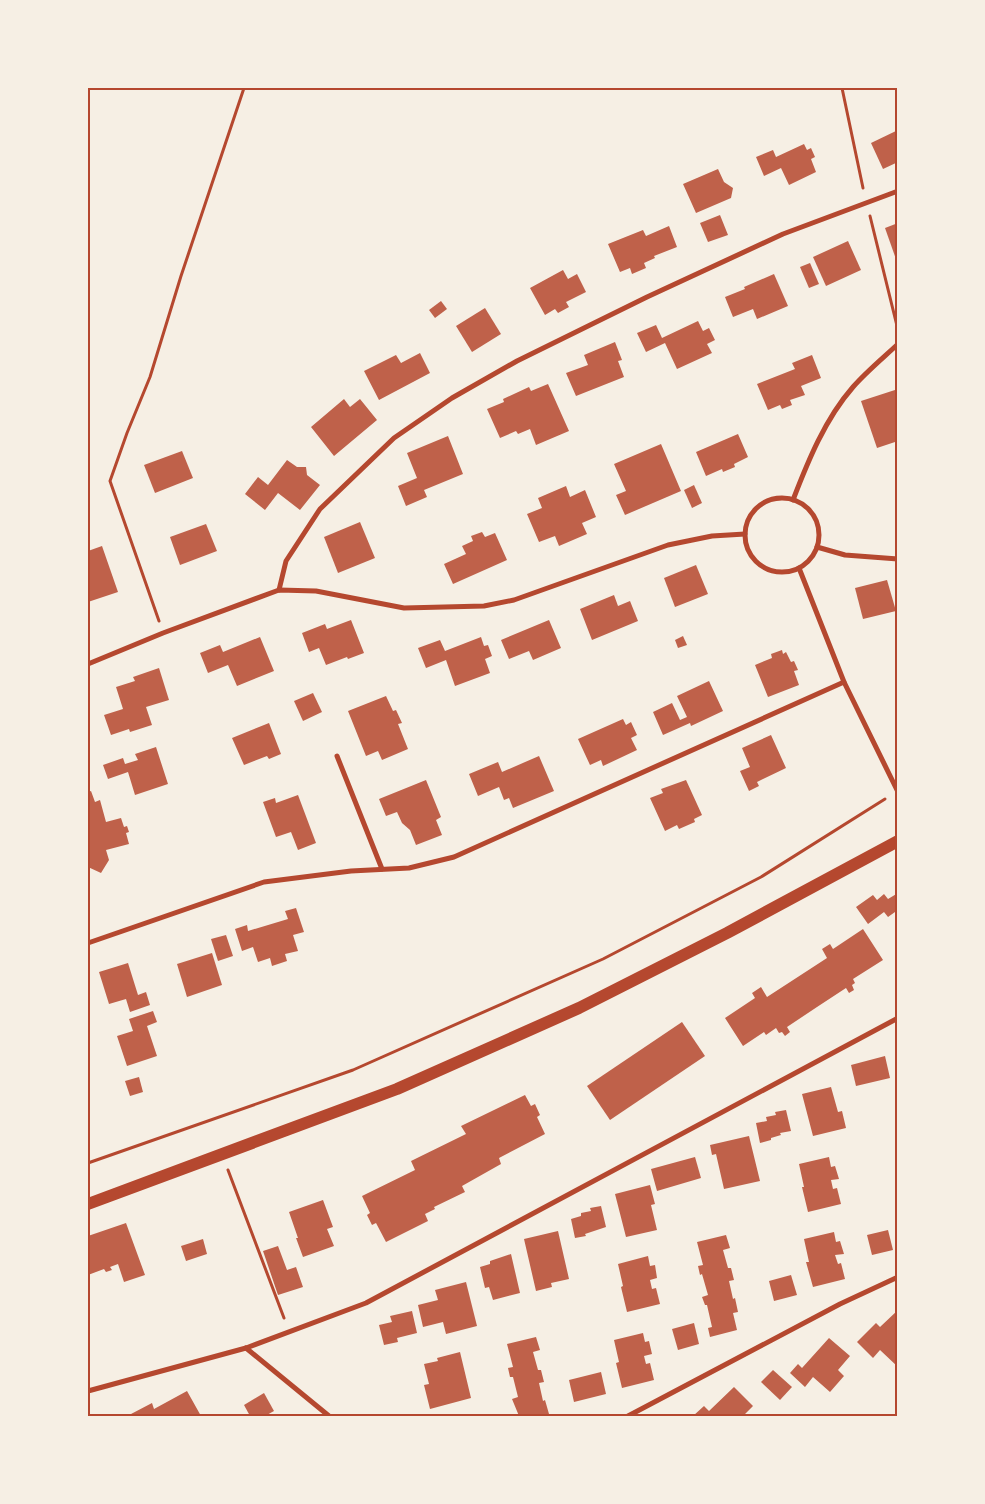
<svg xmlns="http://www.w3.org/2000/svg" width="985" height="1504" font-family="'Source Serif 4',serif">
<rect width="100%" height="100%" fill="#f6efe4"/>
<g fill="#bf614a">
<polygon points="898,130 898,162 883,169 871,143"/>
<polygon points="804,144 807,150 811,148 815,157 811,159 816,172 789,185 781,168 764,176 756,157 773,150 776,157"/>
<polygon points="718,169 724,182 733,188 731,198 696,213 683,184"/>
<polygon points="720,215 728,235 708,242 700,223"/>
<polygon points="898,223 898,262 897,262 885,228"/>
<polygon points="669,226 677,247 654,256 655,258 644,263 646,268 632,274 630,268 620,272 608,244 643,230 646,236"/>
<polygon points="848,241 861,270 826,286 813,257"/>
<polygon points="810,263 819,284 809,288 800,267"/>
<polygon points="563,270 568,279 577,274 586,292 566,302 569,307 558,313 555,309 545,315 530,288"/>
<polygon points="774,274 788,306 757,319 753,309 733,317 725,297 745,289 744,287"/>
<polygon points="441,301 447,309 435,318 429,310"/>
<polygon points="485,308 501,334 472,352 456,326"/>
<polygon points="698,321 703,331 709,328 715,340 707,344 712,353 677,369 665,343 646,352 637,333 656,325 662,338"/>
<polygon points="615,342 622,360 618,361 624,377 576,396 566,373 588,365 584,355"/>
<polygon points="420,353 430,373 379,400 364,371 396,355 401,363"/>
<polygon points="812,355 821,378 801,386 805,395 790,400 792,405 782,409 780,405 768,410 757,384 795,369 792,363"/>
<polygon points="548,384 569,431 536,445 530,429 518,434 516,431 500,438 487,409 504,402 503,399 529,387 531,391"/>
<polygon points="898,389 898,441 877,448 861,401"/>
<polygon points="344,399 350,407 360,399 377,420 334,456 311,427"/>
<polygon points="738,434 748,457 734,464 735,467 723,472 722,469 706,476 696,452"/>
<polygon points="448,436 463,474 424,490 427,497 406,506 398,486 417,478 407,453"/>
<polygon points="661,444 681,491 625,515 616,495 626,491 614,464"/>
<polygon points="182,451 193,478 155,493 144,465"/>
<polygon points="287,460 297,467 306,467 307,475 320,485 300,510 278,493 265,510 245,494 258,477 268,485"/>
<polygon points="694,485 702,503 692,508 684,490"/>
<polygon points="566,486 570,497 585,490 596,517 582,523 587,534 559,546 555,536 539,542 527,514 542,508 538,498"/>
<polygon points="360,522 375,558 338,573 324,537"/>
<polygon points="206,524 217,551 180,565 170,537"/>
<polygon points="482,532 485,537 495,533 507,560 453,584 444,564 466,554 462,546 473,541 471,536"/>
<polygon points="102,546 118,592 88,602 88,551"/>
<polygon points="696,565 708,594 675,607 664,578"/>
<polygon points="887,580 896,611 863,619 855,588"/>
<polygon points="614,595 618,606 630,601 638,621 592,640 580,609"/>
<polygon points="351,620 364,653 348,659 347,657 326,665 319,648 309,652 302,633 325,624 327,629"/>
<polygon points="549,620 561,648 533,660 529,651 509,659 501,640"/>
<polygon points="683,636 687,645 678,648 675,640"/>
<polygon points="260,637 274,671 237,686 228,665 208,673 200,653 220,645 223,652"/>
<polygon points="481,637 484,646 488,645 492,656 485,659 490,673 455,686 446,660 426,668 418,648 440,640 445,651"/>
<polygon points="782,650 783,654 786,652 791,662 794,661 798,670 794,671 799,685 768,697 755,665 772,658 771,654"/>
<polygon points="159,668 169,700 146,707 152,725 130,732 129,729 111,735 104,715 123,709 116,687 135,681 133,677"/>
<polygon points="709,681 723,711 691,726 690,723 663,735 653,712 672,703 680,720 687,717 677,696"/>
<polygon points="313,693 322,712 303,721 294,701"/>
<polygon points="386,696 393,711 396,710 402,723 398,724 408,749 382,760 378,751 366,756 348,711"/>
<polygon points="623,719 626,725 631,722 637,735 631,738 637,750 603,766 601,760 590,765 578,739"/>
<polygon points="269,723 281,754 269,759 267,756 244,765 232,738"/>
<polygon points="771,735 786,768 757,782 759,786 749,791 740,771 750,767 742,748"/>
<polygon points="156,747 168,784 135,795 128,772 108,779 103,765 123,758 125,764 138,760 135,754"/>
<polygon points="539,756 554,791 513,808 509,798 504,800 499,787 478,796 469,774 498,762 502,772"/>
<polygon points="426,780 441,817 436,820 442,835 416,845 410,830 402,823 397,812 386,816 379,799"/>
<polygon points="686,780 702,815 694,819 695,822 679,829 677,825 665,831 650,798 663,793 661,789"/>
<polygon points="91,791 95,802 100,800 106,822 121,818 124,827 127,826 129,832 126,833 129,844 106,850 109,860 101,873 88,867 88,792"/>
<polygon points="298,795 316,843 298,850 291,832 276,837 263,802 275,798 276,803"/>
<polygon points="898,893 898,916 895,912 888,917 884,912 868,924 856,907 873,895 877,900 884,894 888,899"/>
<polygon points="296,908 304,932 293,935 298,951 285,954 287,961 272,966 270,958 258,962 253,947 242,951 235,929 247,925 248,931 288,919 285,911"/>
<polygon points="863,929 883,960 853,979 855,983 852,985 854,990 849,993 846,988 817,1007 787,1027 790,1032 785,1036 782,1032 779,1033 776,1028 766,1035 764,1032 743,1046 725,1018 755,998 752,993 761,987 767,997 827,958 822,949 830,944 833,949"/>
<polygon points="226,935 233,956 218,961 211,939"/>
<polygon points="212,953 222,985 187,997 177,964"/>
<polygon points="128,963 138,995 146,992 150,1005 130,1012 126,999 109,1004 99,972"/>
<polygon points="153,1011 157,1022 147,1026 157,1056 127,1066 117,1036 133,1031 129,1019"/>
<polygon points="682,1022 705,1056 610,1120 587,1086"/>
<polygon points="885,1056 890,1078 856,1086 851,1065"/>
<polygon points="139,1077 143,1092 130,1096 125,1081"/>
<polygon points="831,1087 838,1112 842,1111 846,1128 813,1136 802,1094"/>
<polygon points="525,1095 531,1106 535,1104 540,1115 537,1117 545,1134 499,1158 501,1164 462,1186 465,1192 434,1207 435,1209 425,1214 428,1221 386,1242 376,1223 372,1225 367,1215 370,1213 362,1196 415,1170 411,1161 466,1134 461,1126"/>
<polygon points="786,1110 791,1131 780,1133 781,1135 771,1138 771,1140 760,1143 756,1123 767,1121 766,1117 776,1115 775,1112"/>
<polygon points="749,1136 760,1181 724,1189 716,1154 712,1155 710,1145"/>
<polygon points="695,1157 701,1178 657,1191 651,1169"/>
<polygon points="829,1157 831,1167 835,1166 839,1179 831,1180 833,1189 837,1188 841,1204 808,1212 802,1187 804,1187 799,1164"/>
<polygon points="650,1185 655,1204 651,1205 657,1230 626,1237 615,1194"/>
<polygon points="323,1200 333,1227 327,1229 334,1246 303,1257 296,1238 298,1238 289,1212"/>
<polygon points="601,1206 606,1227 585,1234 586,1236 575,1238 571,1219 581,1216 581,1213 591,1211 590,1208"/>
<polygon points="126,1223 145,1275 124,1282 118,1264 110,1267 112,1270 106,1272 104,1269 88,1275 88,1236"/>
<polygon points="888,1230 893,1250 872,1255 867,1235"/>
<polygon points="558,1231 569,1279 551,1283 552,1287 536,1291 524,1239"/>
<polygon points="834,1232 836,1242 840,1241 844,1254 835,1255 838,1264 841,1263 845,1279 813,1287 806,1262 809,1262 804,1239"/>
<polygon points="726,1235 730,1248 723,1250 728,1268 731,1268 734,1280 729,1281 733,1299 735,1298 738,1312 733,1313 737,1330 710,1337 708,1328 712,1327 707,1305 705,1305 702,1297 708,1295 702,1274 700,1275 698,1266 703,1265 697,1242"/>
<polygon points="203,1239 207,1254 186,1261 181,1246"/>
<polygon points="278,1246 287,1270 296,1267 303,1287 278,1295 263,1251"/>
<polygon points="511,1254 520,1293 493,1300 489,1287 485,1288 480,1267 490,1264 490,1261"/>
<polygon points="648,1256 650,1266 655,1265 657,1278 650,1280 652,1289 656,1288 660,1304 627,1312 621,1287 623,1286 618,1264"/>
<polygon points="791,1275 797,1295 774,1301 769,1281"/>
<polygon points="466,1282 477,1326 446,1334 443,1322 423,1327 418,1305 438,1300 435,1290"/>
<polygon points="898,1310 898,1367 880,1350 873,1358 857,1342 876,1323 880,1327"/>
<polygon points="412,1311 417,1333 397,1338 398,1342 384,1345 379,1325 392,1322 390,1316"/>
<polygon points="694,1323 699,1344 678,1350 672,1329"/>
<polygon points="643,1333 645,1342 649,1341 652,1354 644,1356 646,1364 650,1363 654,1380 622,1388 616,1363 619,1362 614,1340"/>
<polygon points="536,1337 540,1350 533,1352 538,1370 541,1370 544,1382 539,1383 543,1401 545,1400 549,1414 543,1415 544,1416 519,1416 512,1399 518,1397 513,1377 510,1377 508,1368 513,1367 507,1344"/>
<polygon points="829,1338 850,1356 838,1370 844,1376 830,1392 813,1377 805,1387 790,1373 798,1364 802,1368"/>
<polygon points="460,1352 471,1398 430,1409 424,1385 429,1384 424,1364 438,1361 437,1358"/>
<polygon points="773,1370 792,1387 780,1400 761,1382"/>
<polygon points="601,1372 606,1394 574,1402 569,1380"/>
<polygon points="734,1387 753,1406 743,1416 693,1416 704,1406 709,1411"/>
<polygon points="187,1391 201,1416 133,1416 131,1414 152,1403 154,1409"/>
<polygon points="264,1393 274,1411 265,1416 250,1416 244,1405"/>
</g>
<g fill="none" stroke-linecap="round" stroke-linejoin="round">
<g stroke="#b5482f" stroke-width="3">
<polyline points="842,88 863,188"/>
<polyline points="870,216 898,330"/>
<polyline points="159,621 110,481 127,433 150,377 181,276 244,88"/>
<polyline points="88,1163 353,1070 603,959 761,877 885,799"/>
<polyline points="228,1170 284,1318"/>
</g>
<g stroke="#b5482f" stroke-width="5">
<circle cx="782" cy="535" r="37"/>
<path d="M793 500C808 461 825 419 853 387 866 372 883 358 898 344"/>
<polyline points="817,547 845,555 898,559"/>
<polyline points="799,568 844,682 898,792"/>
<polyline points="279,590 286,561 320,509 394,438 452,398 517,361 647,297 783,234 898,191"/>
<polyline points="88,664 163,633 279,590 316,591 404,608 484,606 514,600 668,545 712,536 745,534"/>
<polyline points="337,756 382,869"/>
<polyline points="88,943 264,882 351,871 409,868 454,857 844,682"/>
<polyline points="246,1348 329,1416"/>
<polyline points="88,1391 246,1348 366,1303 898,1018"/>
<polyline points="628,1416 840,1304 898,1277"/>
</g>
<polyline stroke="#b5482f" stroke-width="12" points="88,1204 397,1089 579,1008 727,933 898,841"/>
</g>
<rect width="985" height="1504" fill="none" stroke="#f6efe4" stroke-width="178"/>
<rect x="89" y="89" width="807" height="1326" fill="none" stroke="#b5482f" stroke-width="2"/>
</svg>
